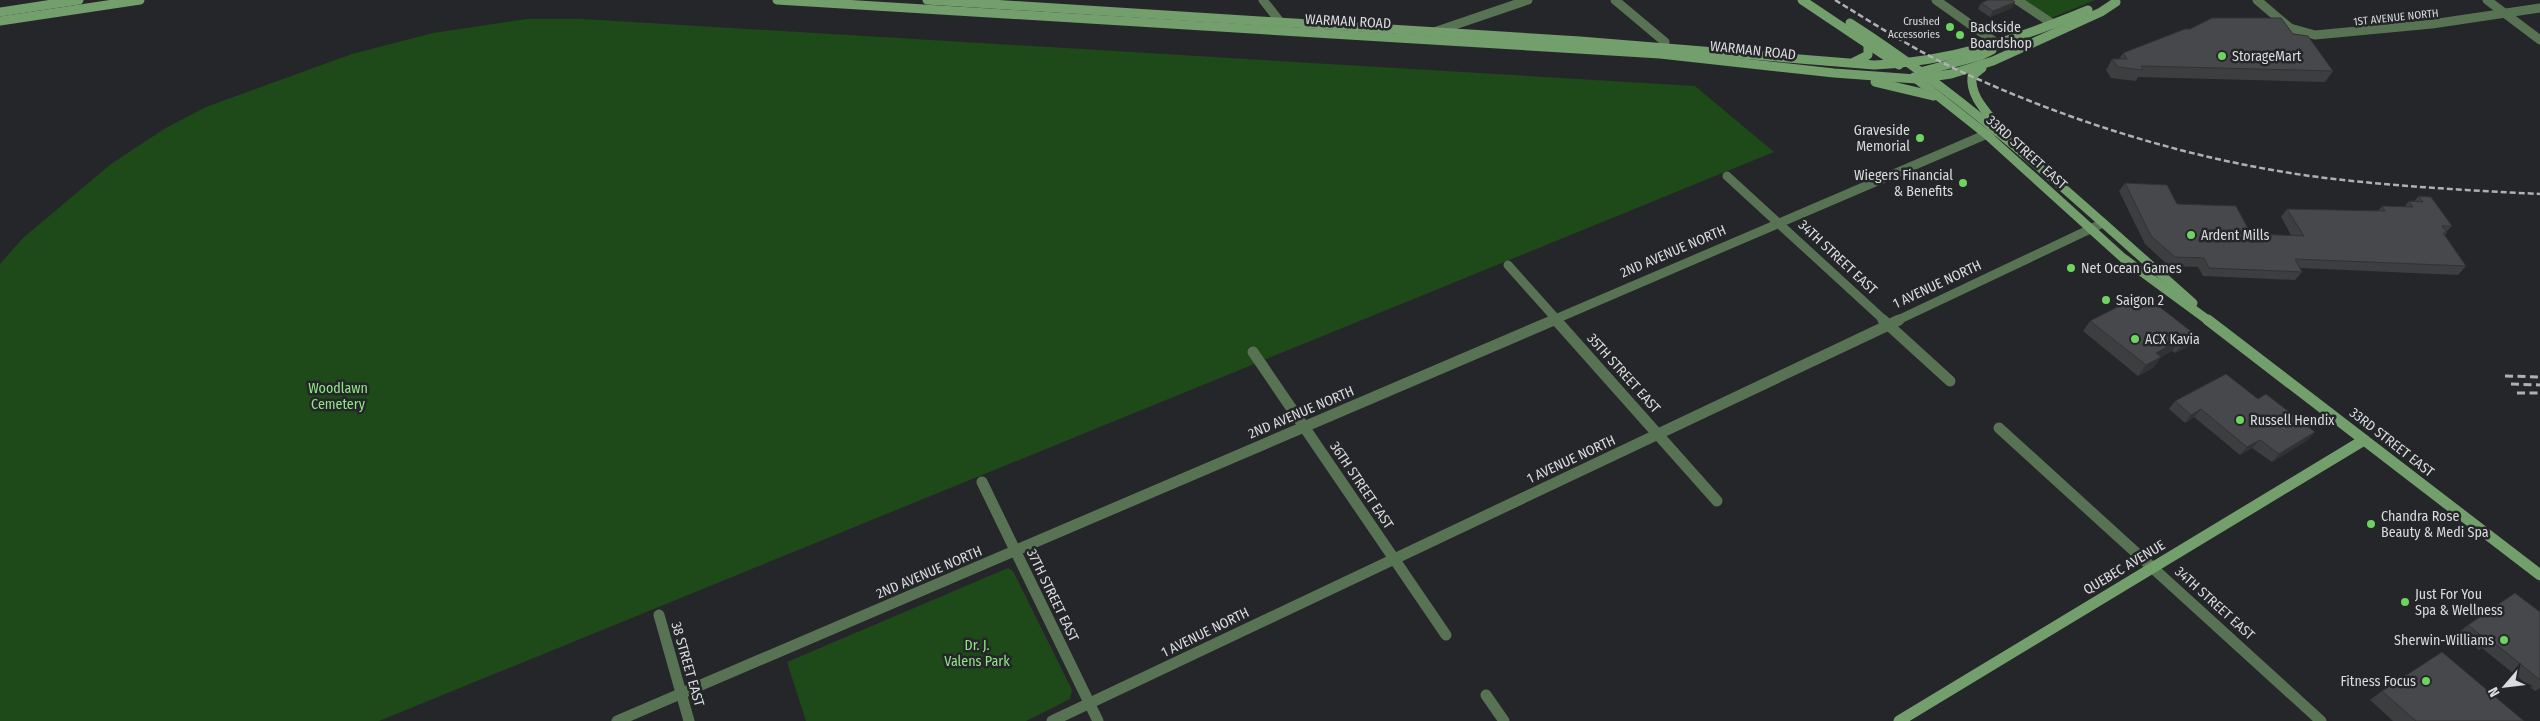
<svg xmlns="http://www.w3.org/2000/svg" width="2540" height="721" font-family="'Fira Sans Condensed',sans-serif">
<rect width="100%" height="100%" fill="#252629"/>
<g fill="#1e4918">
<polygon points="2021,0 2095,0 2049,19"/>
<polygon points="527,19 583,19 1695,86 1774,152 379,721 0,721 0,264 23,238 111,164 164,129 206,107 352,54 433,33"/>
<polygon points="1008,568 1013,571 1072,690 1070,699 1026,721 806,721 787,662"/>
</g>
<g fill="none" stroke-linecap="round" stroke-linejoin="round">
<g stroke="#587354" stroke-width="9">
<polyline points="1263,0 1278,19 1279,30"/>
<polyline points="1615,0 1665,42 1664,47"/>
<polyline points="1936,0 1998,44"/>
<polyline points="2017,0 2053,24"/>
<polyline points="2257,0 2290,28 2315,35 2432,24 2540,8"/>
<polyline points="2487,0 2540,40"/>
<polyline points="1434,32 1528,0"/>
<polyline points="1727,176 1885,321"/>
<polyline points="1508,265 1558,321"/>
<polyline points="1551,321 1994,131"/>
<polyline points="1896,321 2103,223"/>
</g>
<g stroke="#587354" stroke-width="11">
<polyline points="1556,320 1717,501"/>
<polyline points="1883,320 1950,381"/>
<polyline points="1253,352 1446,635"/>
<polyline points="1999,428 2321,721"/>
<polyline points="982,482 1098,721"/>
<polyline points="659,615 689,721"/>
<polyline points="1486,695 1504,721"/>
<polyline points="617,721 1554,320"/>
<polyline points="1052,721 1899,320"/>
</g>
<g stroke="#739f6d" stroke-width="9">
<polyline points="777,0 1660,54 1834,73 1916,79 1951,74 1993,61 2101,12 2116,2"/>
<path d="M927 0 1580 41 1874 65C1950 62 2018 39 2088 10"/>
<polyline points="1802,0 1899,65"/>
<polyline points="0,12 79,0"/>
<polyline points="0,21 140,0"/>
<path d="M1850 23C1975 103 2082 205 2193 303"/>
<polyline points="1854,62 1868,55 1868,43"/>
<path d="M1982 68 1972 76C1970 95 1984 109 1995 123"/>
<polyline points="1920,72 1980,56 1992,50"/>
<polyline points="1914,77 1986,134 2123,258 2209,321"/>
<polyline points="1875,82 1934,96"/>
</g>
<g stroke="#739f6d" stroke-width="11">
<polyline points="2208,320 2540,575"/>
<polyline points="1899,721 2364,440"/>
</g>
<path stroke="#afb0b2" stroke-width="2.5" stroke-dasharray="6 3" stroke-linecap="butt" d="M1835 0C1876 25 1916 51 1960 71 2070 122 2190 159 2310 176 2387 186 2463 190 2540 194"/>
<g stroke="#afb0b2" stroke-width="3" stroke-dasharray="8 4.5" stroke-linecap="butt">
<polyline points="2505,376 2540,377"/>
<polyline points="2511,384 2540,385"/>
<polyline points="2517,393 2540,393"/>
</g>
</g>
<g fill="#3d3e40">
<polygon points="1981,3 2012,8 1990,17 1978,9"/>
<polygon points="2293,34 2333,71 2325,82 2138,77 2136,81 2111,78 2106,70 2112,59 2119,59 2123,53"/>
<polygon points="2125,183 2251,234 2291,235 2281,217 2287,209 2378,211 2382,206 2404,207 2409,201 2414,201 2419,196 2452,226 2446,232 2447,233 2445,235 2466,266 2458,275 2300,268 2302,272 2295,280 2203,276 2198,267 2169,266 2145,244 2119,191"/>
<polygon points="2143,294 2188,347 2175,353 2172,351 2161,357 2153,368 2138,376 2083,331 2090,321"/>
<polygon points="2175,401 2308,440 2272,462 2252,448 2240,455 2194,417 2185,423 2169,409"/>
<polygon points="2540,612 2540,688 2535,691 2482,648 2479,650 2458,633 2468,625"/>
<polygon points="2382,691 2524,721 2393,721 2370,700"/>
</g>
<g fill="#323234">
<polygon points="2015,2 2012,8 1990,17 1993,11"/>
<polygon points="2197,336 2188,347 2175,353 2184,343"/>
<polygon points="2180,340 2172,351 2148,364 2156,353"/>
<polygon points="2161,357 2153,368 2138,376 2146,365"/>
<polygon points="2201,409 2194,417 2185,423 2191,415"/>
<polygon points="2315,432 2308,440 2272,462 2279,454"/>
<polygon points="2260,440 2252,448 2240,455 2247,447"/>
</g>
<g fill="#47484b" stroke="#323234">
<polygon points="1988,0 2012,0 2015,2 1993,11 1981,3"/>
<polygon points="2212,18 2281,18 2293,34 2308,36 2333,71 2141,66 2143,70 2118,67 2112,59 2127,59 2123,53 2185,29 2190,29"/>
<polygon points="2125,183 2167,185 2177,204 2236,206 2251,234 2304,236 2287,209 2385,211 2382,206 2413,207 2409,201 2423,202 2419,196 2431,197 2452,226 2442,226 2447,233 2443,233 2466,266 2295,259 2302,272 2209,268 2204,258 2175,257 2151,236"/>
<polygon points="2143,294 2197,336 2184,343 2180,340 2156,353 2161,357 2146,365 2090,321"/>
<polygon points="2226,374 2258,399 2266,394 2315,432 2279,454 2260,440 2247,447 2201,409 2191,415 2175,401"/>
<polygon points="2515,593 2540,612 2540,680 2492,641 2489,642 2468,625"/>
<polygon points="2442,652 2524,721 2416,721 2382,691"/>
</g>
<g fill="#6ed360" stroke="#252629" stroke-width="2">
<circle cx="1950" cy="27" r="5"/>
<circle cx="1960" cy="35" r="5"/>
<circle cx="2222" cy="56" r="5"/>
<circle cx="1920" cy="138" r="5"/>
<circle cx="1963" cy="183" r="5"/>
<circle cx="2191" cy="235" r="5"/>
<circle cx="2071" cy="268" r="5"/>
<circle cx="2106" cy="300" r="5"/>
<circle cx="2135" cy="339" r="5"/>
<circle cx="2240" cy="420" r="5"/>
<circle cx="2371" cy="524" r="5"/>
<circle cx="2405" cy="602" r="5"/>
<circle cx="2504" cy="640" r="5"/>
<circle cx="2426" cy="681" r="5"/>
</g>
<g text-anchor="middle" stroke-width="5" stroke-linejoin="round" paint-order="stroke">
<g font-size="11" fill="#dadbdd" stroke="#252629">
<text transform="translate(2396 17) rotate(-6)" y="4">1ST AVENUE NORTH</text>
</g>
<g font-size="11" fill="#dadbdd" stroke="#252629" text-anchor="end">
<text x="1940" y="25">Crushed<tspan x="1940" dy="13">Accessories</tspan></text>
</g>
<g font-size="14" fill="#dadbdd" stroke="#252629">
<text transform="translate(1348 21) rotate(3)" y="5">WARMAN ROAD</text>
<text transform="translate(1753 50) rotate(6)" y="5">WARMAN ROAD</text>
<text transform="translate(2027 152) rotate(42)" y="5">33RD STREET EAST</text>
<text transform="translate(1673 251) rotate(-23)" y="5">2ND AVENUE NORTH</text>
<text transform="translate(1838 257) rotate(43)" y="5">34TH STREET EAST</text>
<text transform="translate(1937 284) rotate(-25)" y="5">1 AVENUE NORTH</text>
<text transform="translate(1624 373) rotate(48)" y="5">35TH STREET EAST</text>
<text transform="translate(1301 412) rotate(-23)" y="5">2ND AVENUE NORTH</text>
<text transform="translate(2392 442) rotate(38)" y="5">33RD STREET EAST</text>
<text transform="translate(1571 459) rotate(-25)" y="5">1 AVENUE NORTH</text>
<text transform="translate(1362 485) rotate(56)" y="5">36TH STREET EAST</text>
<text transform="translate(2124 567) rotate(-31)" y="5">QUEBEC AVENUE</text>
<text transform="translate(929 572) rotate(-23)" y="5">2ND AVENUE NORTH</text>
<text transform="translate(1053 595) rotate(64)" y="5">37TH STREET EAST</text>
<text transform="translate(2215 603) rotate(42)" y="5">34TH STREET EAST</text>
<text transform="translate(1205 632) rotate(-26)" y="5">1 AVENUE NORTH</text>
<text transform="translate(688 664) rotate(74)" y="5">38 STREET EAST</text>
</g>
<g font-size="14" fill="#dadbdd" stroke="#252629" text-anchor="start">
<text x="1970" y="32">Backside<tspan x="1970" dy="16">Boardshop</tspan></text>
<text x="2232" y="61">StorageMart</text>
<text x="1910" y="135" text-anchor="end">Graveside<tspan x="1910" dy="16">Memorial</tspan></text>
<text x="1953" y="180" text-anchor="end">Wiegers Financial<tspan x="1953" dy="16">&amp; Benefits</tspan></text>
<text x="2201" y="240">Ardent Mills</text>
<text x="2081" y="273">Net Ocean Games</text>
<text x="2116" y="305">Saigon 2</text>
<text x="2145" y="344">ACX Kavia</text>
<text x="2250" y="425">Russell Hendix</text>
<text x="2381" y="521">Chandra Rose<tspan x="2381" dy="16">Beauty &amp; Medi Spa</tspan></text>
<text x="2415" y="599">Just For You<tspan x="2415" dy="16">Spa &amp; Wellness</tspan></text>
<text x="2494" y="645" text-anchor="end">Sherwin-Williams</text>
<text x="2416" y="686" text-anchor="end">Fitness Focus</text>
</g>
<g font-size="14" fill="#90e883" stroke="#252629">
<text x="338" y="393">Woodlawn<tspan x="338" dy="16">Cemetery</tspan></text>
<text x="977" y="650">Dr. J.<tspan x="977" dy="16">Valens Park</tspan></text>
</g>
</g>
<g transform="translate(2505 686) rotate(242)" stroke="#252629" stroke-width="4" paint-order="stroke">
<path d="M0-4L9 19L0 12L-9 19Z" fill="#dadbdd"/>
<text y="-8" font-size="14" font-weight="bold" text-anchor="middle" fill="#dadbdd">N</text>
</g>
</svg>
